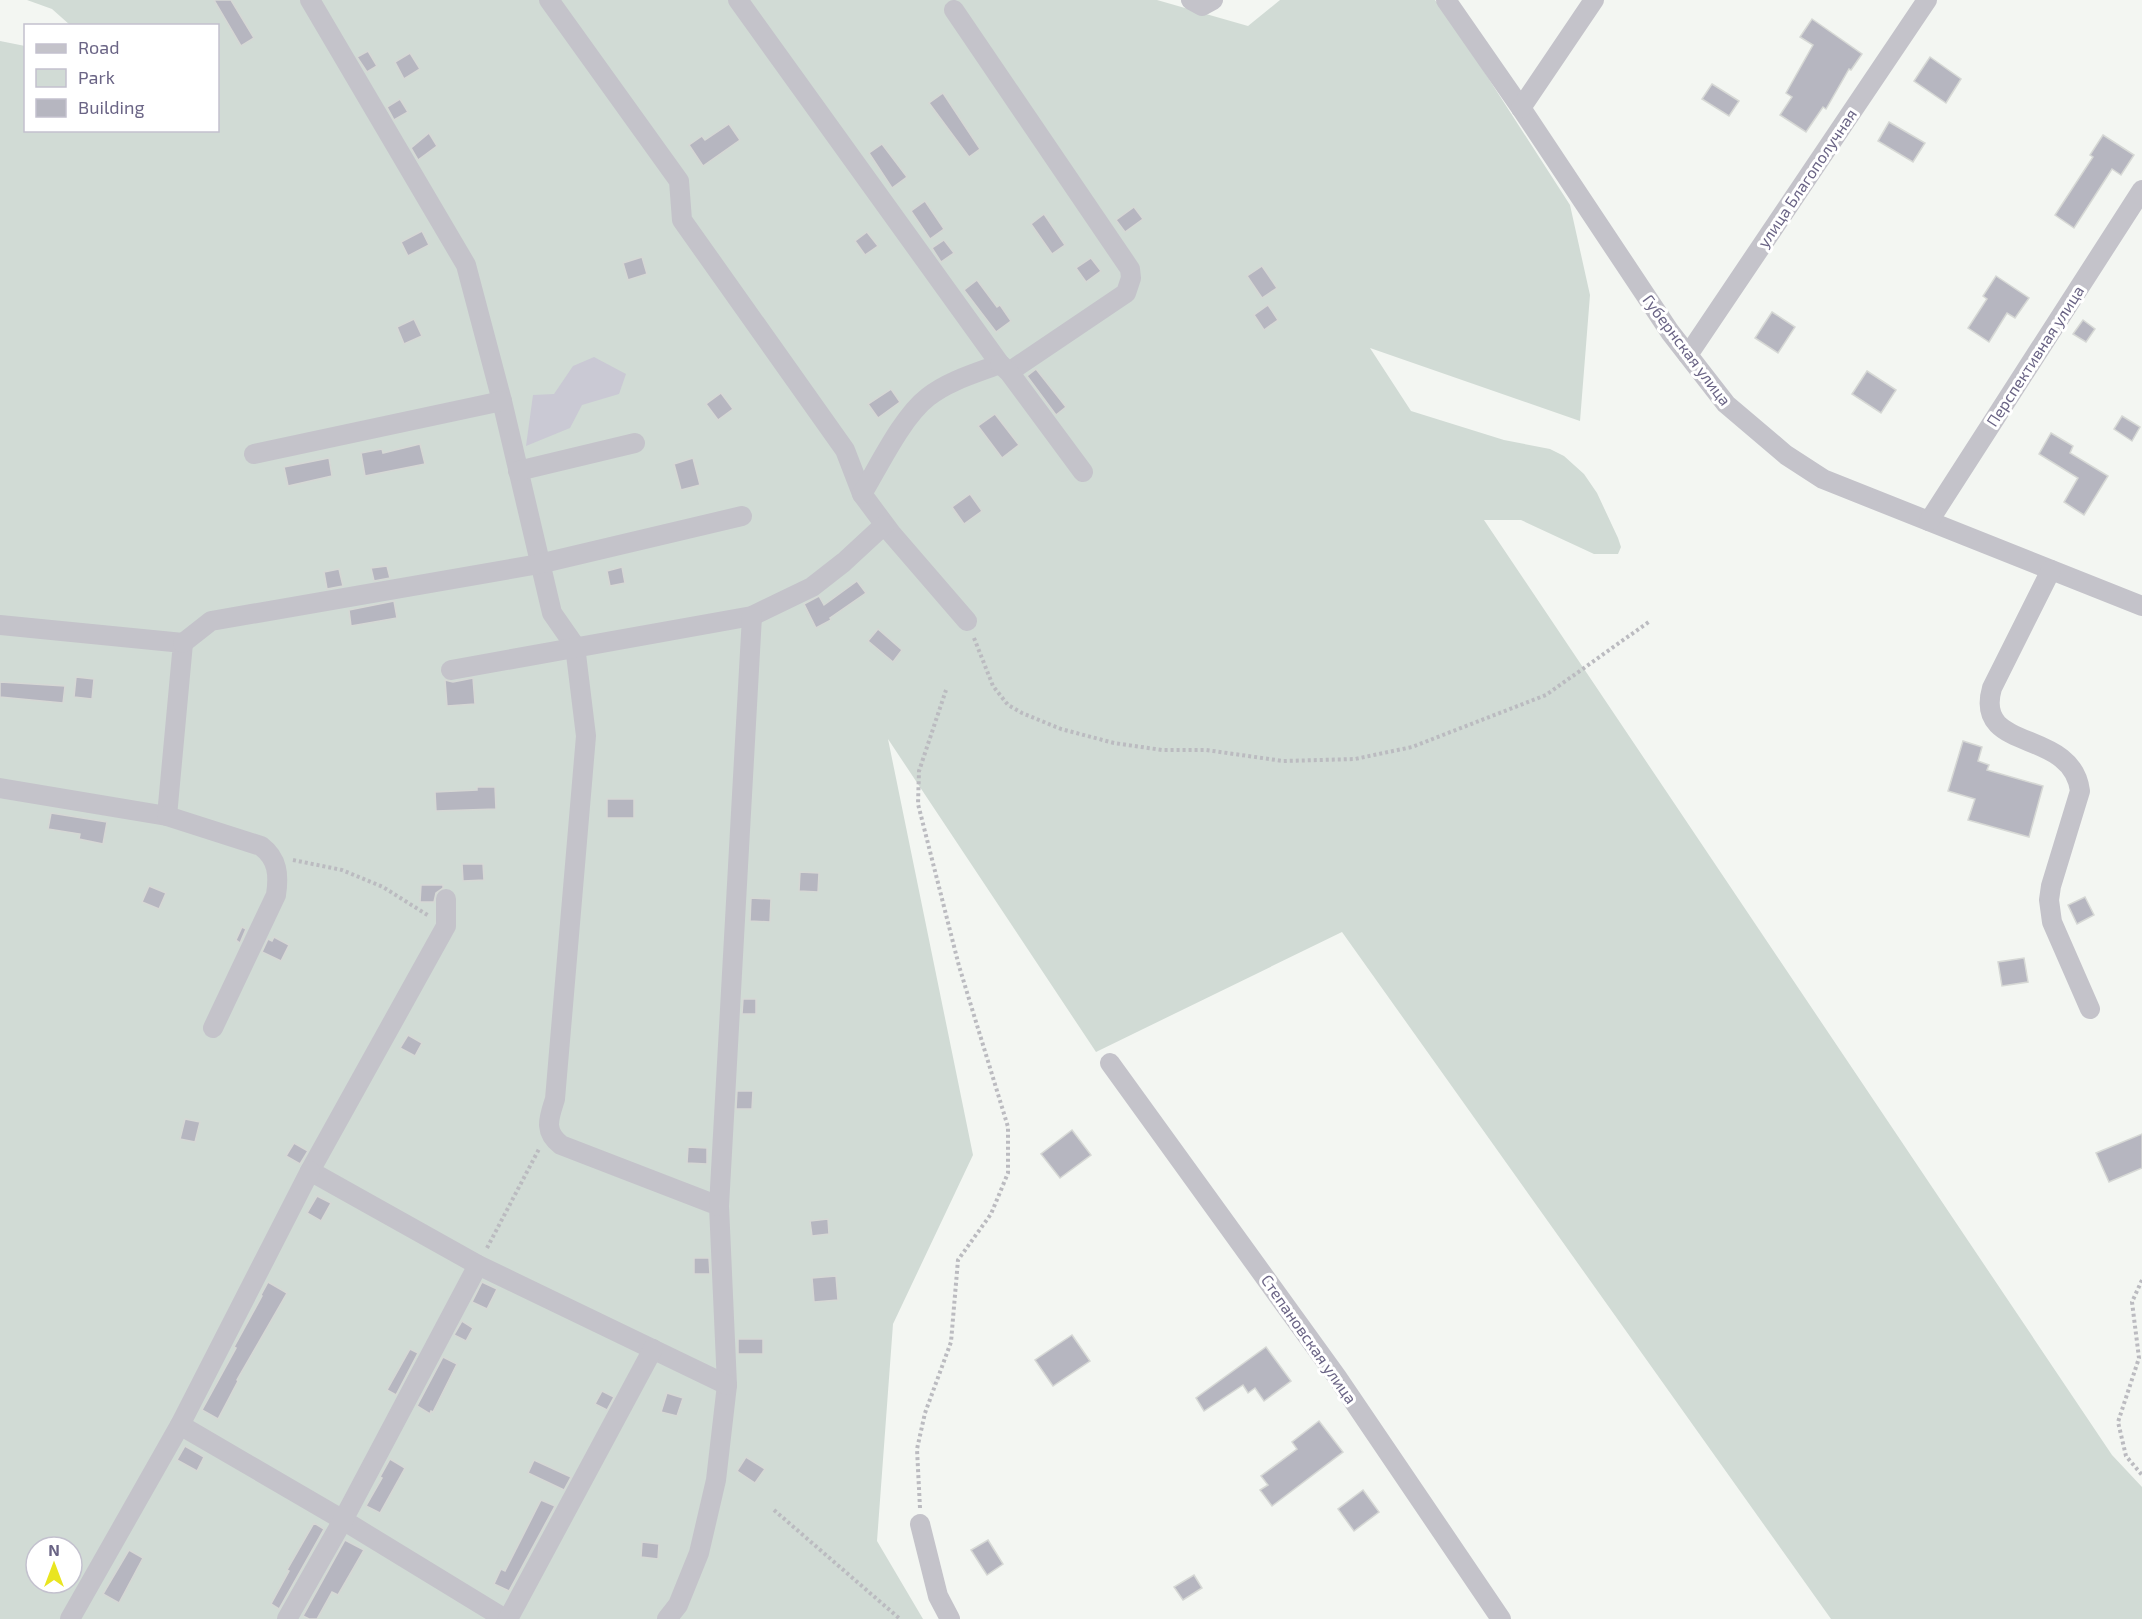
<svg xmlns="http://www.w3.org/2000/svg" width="2142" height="1619" font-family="'Exo 2',sans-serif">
<rect width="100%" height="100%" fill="#f3f6f2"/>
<path fill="#d1dbd5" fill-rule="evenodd" d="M27 0H1157L1248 26 1280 0H1435L1447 14 1570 205 1590 295 1580 421 1370 348 1411 411 1504 440 1550 449 1564 456 1584 474 1597 493 1618 538 1621 547 1618 554H1594L1521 520H1484L2112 1455 2142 1487V1619H1831L1342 932 1096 1052 888 739 973 1155 893 1324 877 1541 923 1619H0V41L25 46 26 130H218V26L70 25 52 9ZM36 1547H72V1583H36Z"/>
<polygon fill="#cac9d4" points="594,357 626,374 619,394 582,405 570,428 526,446 533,395 554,394 573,366"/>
<g fill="#b6b6c0" stroke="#d6d8d5" stroke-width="1.5">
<polygon points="214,0 231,0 254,38 241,46"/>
<polygon points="1812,19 1862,54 1851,70 1849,69 1826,109 1823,107 1806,132 1780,115 1792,97 1786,93 1813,45 1800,37"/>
<polygon points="368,51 377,66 367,72 357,57"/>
<polygon points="410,53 420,69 404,79 395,62"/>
<polygon points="1930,57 1961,79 1946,103 1914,81"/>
<polygon points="1712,84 1739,101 1729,116 1702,99"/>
<polygon points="943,93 980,149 969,157 929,103"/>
<polygon points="400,99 408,112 394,120 387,107"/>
<polygon points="1889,122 1925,143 1913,162 1878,141"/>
<polygon points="729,124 740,140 703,166 689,145 702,136 705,140"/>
<polygon points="429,133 437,146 418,160 411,148"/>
<polygon points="2103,135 2134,155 2121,175 2112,169 2074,228 2055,215 2093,157 2090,155"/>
<polygon points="882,144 907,177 892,188 869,153"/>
<polygon points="925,201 944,229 930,239 911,211"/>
<polygon points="1134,207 1143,219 1125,232 1116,220"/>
<polygon points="1044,214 1065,245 1052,254 1031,224"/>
<polygon points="422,231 429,245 408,256 401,242"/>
<polygon points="867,232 878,246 865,255 855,241"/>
<polygon points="944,240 954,253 941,262 932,248"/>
<polygon points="642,257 647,274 628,280 623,263"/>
<polygon points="1091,258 1101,271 1086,282 1076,268"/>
<polygon points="1262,266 1277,288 1262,298 1247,276"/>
<polygon points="1996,276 2029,298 2015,318 2007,313 1989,342 1968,328 1987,299 1983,296"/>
<polygon points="977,280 997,307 1000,305 1011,321 996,332 964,290"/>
<polygon points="1268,305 1278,320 1264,330 1254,315"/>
<polygon points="1772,312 1795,327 1778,353 1755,338"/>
<polygon points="414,319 422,336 404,344 397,327"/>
<polygon points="2083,320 2095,329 2086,342 2073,334"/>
<polygon points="1036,369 1066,407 1056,415 1027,376"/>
<polygon points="1867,371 1896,390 1881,413 1852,394"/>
<polygon points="891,389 900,402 878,418 868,404"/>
<polygon points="721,393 733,409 718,420 706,404"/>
<polygon points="995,414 1019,445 1002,458 978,426"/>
<polygon points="2122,416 2140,427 2132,441 2114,429"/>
<polygon points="2051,433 2073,446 2070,453 2108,476 2084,515 2064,502 2078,478 2039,454"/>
<polygon points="420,444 425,464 365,476 361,453 382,449 383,453"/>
<polygon points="329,458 332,476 288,486 284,467"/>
<polygon points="693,458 700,485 681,490 674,464"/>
<polygon points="970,494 982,511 964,524 952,507"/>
<polygon points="387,566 390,578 374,581 371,568"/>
<polygon points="622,567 625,583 610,586 607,571"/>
<polygon points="339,569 343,586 327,589 324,572"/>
<polygon points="857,581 866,593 830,618 831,620 816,628 804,604 819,596 824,605"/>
<polygon points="394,601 397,618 351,626 349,610"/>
<polygon points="878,629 902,650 893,662 868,641"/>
<polygon points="76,677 94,679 92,699 74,697"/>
<polygon points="473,678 475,704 447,706 445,680 453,682"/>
<polygon points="0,682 65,686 63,703 0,697"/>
<polygon points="1963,741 1982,747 1978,761 1989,765 1987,770 2043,786 2029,837 1968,820 1975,799 1948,791"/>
<polygon points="477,787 495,787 496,809 436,811 435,792 477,790"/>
<rect x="607" y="799" width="27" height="19"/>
<polygon points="51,813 107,822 103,844 79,839 80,834 48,829"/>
<polygon points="462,864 483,864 484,880 463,881"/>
<polygon points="800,872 819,873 818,892 799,891"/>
<polygon points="421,885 443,885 443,888 436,893 434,902 420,902"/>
<polygon points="149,886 166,893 159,909 142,902"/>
<polygon points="2085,897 2094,915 2077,924 2068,905"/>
<polygon points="751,898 771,899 770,922 750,921"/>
<polygon points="242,927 246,929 240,943 236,940"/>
<polygon points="274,937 289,945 281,961 262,952 268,939 272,941"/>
<polygon points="2024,958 2028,982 2002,986 1998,962"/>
<polygon points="743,999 756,999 756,1014 742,1014"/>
<polygon points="408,1035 422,1043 415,1056 400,1048"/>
<polygon points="737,1091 753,1091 752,1109 736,1109"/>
<polygon points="185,1119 200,1122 195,1142 180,1139"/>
<polygon points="1072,1130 1091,1155 1060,1178 1041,1154"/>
<polygon points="2142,1134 2142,1168 2109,1182 2096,1153"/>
<polygon points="294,1143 308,1151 300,1164 286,1156"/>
<polygon points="688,1147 707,1148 707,1164 687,1163"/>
<polygon points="317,1196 331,1203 321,1221 307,1213"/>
<polygon points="828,1219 829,1234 812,1236 810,1221"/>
<polygon points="694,1258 709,1258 710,1274 694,1274"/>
<polygon points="836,1276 838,1300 814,1302 812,1278"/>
<polygon points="268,1282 287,1293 237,1380 238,1381 218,1419 202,1410 236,1348 234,1347 262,1296 261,1295"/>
<polygon points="482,1282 497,1289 487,1309 472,1302"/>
<polygon points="462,1321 473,1328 466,1341 454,1335"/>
<polygon points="1072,1335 1090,1361 1053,1386 1035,1360"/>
<rect x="738" y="1339" width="25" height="15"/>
<polygon points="1266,1347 1291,1381 1264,1401 1255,1388 1248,1393 1243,1385 1204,1411 1196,1398"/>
<polygon points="410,1349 418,1353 396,1395 387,1390"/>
<polygon points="443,1357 457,1364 433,1412 431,1411 430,1414 417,1406"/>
<polygon points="602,1391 614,1397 607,1410 595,1404"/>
<polygon points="667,1393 683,1398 677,1416 661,1412"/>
<polygon points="1319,1421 1343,1452 1272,1506 1260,1490 1268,1485 1261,1476 1297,1449 1292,1442"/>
<polygon points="185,1446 204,1457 197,1471 177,1460"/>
<polygon points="746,1457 765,1469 755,1483 737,1471"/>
<polygon points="390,1459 405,1468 380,1513 366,1506 382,1478 380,1477"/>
<polygon points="534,1460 571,1477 564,1490 528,1473"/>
<polygon points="1363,1490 1379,1512 1354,1531 1338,1509"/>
<polygon points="541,1500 555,1506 509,1591 494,1584 501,1569 505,1571"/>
<polygon points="314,1523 324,1529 279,1609 271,1604 289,1571 287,1570"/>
<polygon points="345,1540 364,1550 338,1595 332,1592 317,1619 309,1619 303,1616"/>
<polygon points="988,1540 1003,1564 987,1575 971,1550"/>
<polygon points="642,1542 659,1544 658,1559 641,1557"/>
<polygon points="129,1550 143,1558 119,1603 103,1594"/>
<polygon points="1194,1575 1202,1588 1183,1600 1174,1587"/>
</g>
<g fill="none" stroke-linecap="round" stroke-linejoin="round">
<g stroke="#bbbbc0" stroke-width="4" stroke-dasharray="3 3" stroke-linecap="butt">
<polyline points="974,638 993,686 1008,705 1022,713 1061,729 1114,743 1162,750 1206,750 1283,761 1355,759 1412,747 1546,695 1650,621"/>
<polyline points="293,860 342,870 383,887 429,916"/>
<polyline points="487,1248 539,1149"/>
<polyline points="2142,1280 2132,1302 2139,1358 2118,1422 2126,1456 2142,1475"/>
<polyline points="920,1508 917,1449 925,1413 951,1342 958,1260 991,1214 1008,1173 1008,1127 959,966 918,804 919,771 946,690"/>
<polyline points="774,1510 900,1619"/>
</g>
<g stroke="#c4c3ca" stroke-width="20">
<path d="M310 0 466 265 502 401 552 613 575 646 586 736 555 1099C549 1118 543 1131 561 1145L719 1206 727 1385 716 1480 699 1553 678 1605 667 1619"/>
<polyline points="549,0 679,181 682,220 845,450 862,494 891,533 967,621"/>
<path d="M738 0 1000 364C976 373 948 381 928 397 902 417 879 466 862 494"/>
<polyline points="1191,0 1202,6 1213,0"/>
<polyline points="1446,0 1521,108 1670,332 1726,404 1786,455 1823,479 2142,606"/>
<polyline points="954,10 1130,269 1131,278 1126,293 1009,372"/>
<polyline points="1521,108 1594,0"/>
<polyline points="1688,355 1927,0"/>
<polyline points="1000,364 1009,372 1083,472"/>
<polyline points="254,454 502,401"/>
<polyline points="518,471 635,443"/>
<polyline points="1929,521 2142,190"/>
<path d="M2051 570 1992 688C1973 754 2072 727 2080 791L2051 886 2049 900 2052 922 2090 1009"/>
<polyline points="0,625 183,643 167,816 0,788"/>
<polyline points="183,643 211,621 539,564 742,516"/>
<polyline points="451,670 752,616 812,587 844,562 884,525"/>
<path d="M167 816 261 846C278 859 279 875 276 895L213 1028"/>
<polyline points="446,899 446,926 310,1171 478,1265 727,1385"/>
<polyline points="1110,1063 1337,1377 1501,1619"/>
<polyline points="719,1206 752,616"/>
<polyline points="180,1425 343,1520 505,1619"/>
<polyline points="920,1524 938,1596 950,1619"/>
<polyline points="70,1619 180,1425 310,1171"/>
<polyline points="287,1619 343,1520 478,1265"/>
<polyline points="508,1619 653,1349"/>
</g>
</g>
<g text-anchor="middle" stroke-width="6" stroke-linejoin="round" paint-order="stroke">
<g font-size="16" fill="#6a6485" stroke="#fff">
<text transform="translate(1807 178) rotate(-56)" y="6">улица Благополучная</text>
<text transform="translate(1687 350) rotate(53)" y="6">Губернская улица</text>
<text transform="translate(2035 356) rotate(-57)" y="6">Перспективная улица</text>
<text transform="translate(1309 1339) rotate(55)" y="6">Степановская улица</text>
</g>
</g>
<rect x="24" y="24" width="195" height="108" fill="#ffffff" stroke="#c3c1ce" stroke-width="1.5"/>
<rect x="36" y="44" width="30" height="9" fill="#c4c3ca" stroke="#c3c1ce" stroke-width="1.5"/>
<text x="78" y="54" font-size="18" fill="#6a6485">Road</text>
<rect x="36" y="69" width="30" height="18" fill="#d1dbd5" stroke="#c3c1ce" stroke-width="1.5"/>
<text x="78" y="84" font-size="18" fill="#6a6485">Park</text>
<rect x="36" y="99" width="30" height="18" fill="#b6b6c0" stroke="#c3c1ce" stroke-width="1.5"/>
<text x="78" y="114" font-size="18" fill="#6a6485">Building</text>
<g transform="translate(54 1565)"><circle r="28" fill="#ffffff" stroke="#c3c1ce" stroke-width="1.5"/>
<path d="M0-4.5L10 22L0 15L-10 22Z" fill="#e9e520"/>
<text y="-9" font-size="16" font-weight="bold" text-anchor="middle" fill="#6a6485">N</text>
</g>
</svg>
